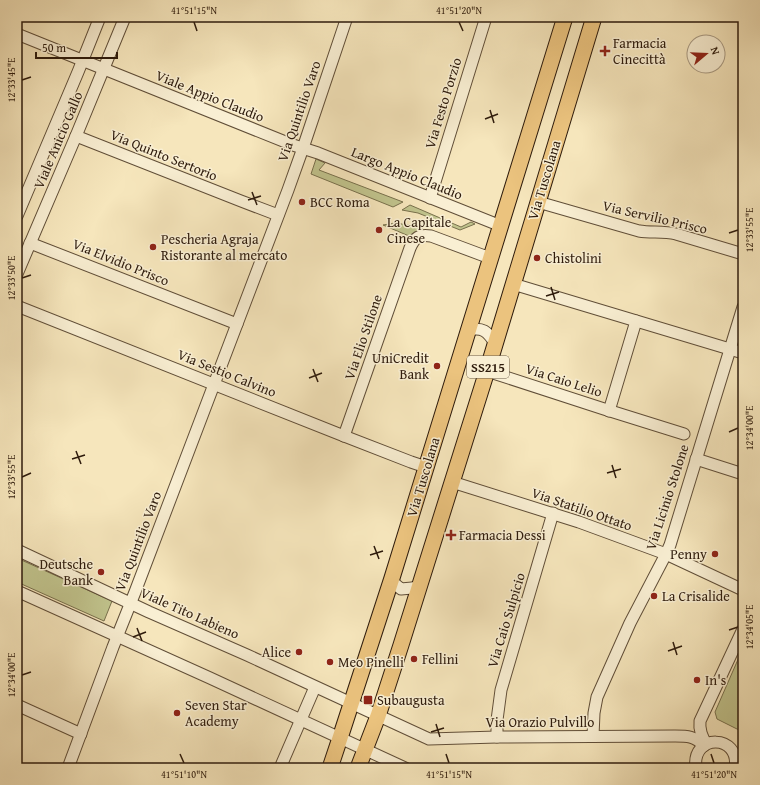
<svg xmlns="http://www.w3.org/2000/svg" width="760" height="785" font-family="'Gentium Book Plus',serif">
<rect width="100%" height="100%" fill="#f6e6bc"/>
<filter id="stains"><feTurbulence type="fractalNoise" baseFrequency=".005" numOctaves="4"/><feColorMatrix values="0 0 0 0 .2 0 0 0 0 .09 0 0 0 0 .02 0 0 0 .5 -.17"/></filter>
<radialGradient id="worn" r=".72"><stop offset=".6" stop-color="#630" stop-opacity="0"/><stop offset="1" stop-color="#630" stop-opacity=".3"/></radialGradient>
<g fill="#c1c48d" stroke="#78704c">
<polygon points="316,159 325,163 319,170 403,202 393,207 311,174"/>
<polygon points="410,205 461,227 471,222 475,224 460,230 418,213 402,210"/>
<polygon points="395,223 408,225 423,229 409,236 383,225"/>
<polygon points="17,558 112,601 104,621 17,582"/>
<polygon points="743,648 743,732 717,719 715,712"/>
</g>
<g fill="none" stroke-linecap="round" stroke-linejoin="round">
<g stroke="#604e38" stroke-width="13">
<g id="minor">
<polyline points="17,34 293,145 318,153 501,226"/>
<polyline points="76,136 241,201 278,215"/>
<polyline points="430,198 486,17"/>
<path d="M538 202 639 231C651 233 663 231 676 234L743 254"/>
<polyline points="17,216 78,72 100,17"/>
<polyline points="30,243 237,324"/>
<polyline points="17,274 76,136 125,17"/>
<polyline points="513,284 743,353"/>
<polyline points="17,306 344,436 411,462 426,467"/>
<path d="M468 330C483 327 487 331 495 343"/>
<polyline points="487,371 604,409 684,434"/>
<polyline points="609,411 636,321"/>
<path d="M344 436 410 248C415 237 419 234 431 236L490 258"/>
<polyline points="696,459 743,474"/>
<polyline points="452,482 579,522 666,554 743,590"/>
<path d="M17 550 149 612 247 655 429 739 497 737 675 736C687 736 695 736 704 746"/>
<polyline points="392,578 395,584 401,589 412,588 420,586"/>
<polyline points="17,591 210,678 405,768"/>
<polyline points="17,705 81,734"/>
<polyline points="593,736 594,713 597,697 630,623 666,554 670,545 743,307"/>
<polyline points="497,737 497,720 501,690 553,513"/>
<path d="M706 744C702 736 699 730 700 721L743 629"/>
<polyline points="68,768 113,647 135,592 288,190 303,148 347,17"/>
<polyline points="280,768 315,687"/>
<path d="M696 768C691 733 741 734 735 768"/>
</g>
</g>
<g stroke="#2e1b0c" stroke-width="17">
<g id="major">
<polyline points="330,768 340,738 392,578 565,17"/>
<polyline points="358,768 378,716 401,645 487,371 594,17"/>
</g>
</g>
<use href="#minor" stroke="#f9efd3" stroke-width="11"/>
<use href="#major" stroke="#ebc37e" stroke-width="15"/>
</g>
<path fill="none" stroke="#2e1b0c" stroke-width="1.5" d="M194 22 197 31M459 22 463 31M22 80 31 77M490 110 494 123M485 119 498 114M252 192 257 205M248 200 261 196M729 233 738 230M22 278 31 275M551 287 555 300M546 296 559 292M313 369 318 382M309 378 322 373M729 432 738 428M76 451 81 464M72 459 85 455M612 465 616 478M607 473 621 469M22 477 31 473M374 546 379 559M370 555 383 551M137 628 142 641M729 630 738 627M133 637 146 632M673 642 677 655M668 651 682 646M22 675 31 672M436 724 440 737M431 732 444 728M180 754 184 763M446 754 449 763M711 754 714 763"/>
<g fill="#8f2418" stroke="#f9efd3" stroke-width="1.5">
<path d="M603 45h4v4h4v4h-4v4h-4v-4h-4v-4h4z"/>
<circle cx="302" cy="202" r="4"/>
<circle cx="379" cy="230" r="4"/>
<circle cx="153" cy="247" r="4"/>
<circle cx="537" cy="258" r="4"/>
<circle cx="437" cy="366" r="4"/>
<path d="M449 529h4v4h4v4h-4v4h-4v-4h-4v-4h4z"/>
<circle cx="715" cy="554" r="4"/>
<circle cx="101" cy="572" r="4"/>
<circle cx="654" cy="596" r="4"/>
<circle cx="299" cy="652" r="4"/>
<circle cx="414" cy="659" r="4"/>
<circle cx="330" cy="662" r="4"/>
<circle cx="697" cy="680" r="4"/>
<rect x="363" y="695" width="10" height="10" rx="2"/>
<circle cx="177" cy="713" r="4"/>
</g>
<g text-anchor="middle" stroke-width="3" stroke-linejoin="round" paint-order="stroke">
<rect fill="#f9efd3" stroke="#6b5b48" stroke-width="1" x="467" y="356" width="42" height="22" rx="3"/>
<g font-size="13" font-weight="bold" fill="#2e1b0c">
<text x="488" y="372">SS215</text>
</g>
<g font-size="14" fill="#2e1b0c" stroke="#f9efd3" text-anchor="start">
<text x="613" y="48">Farmacia<tspan x="613" dy="16">Cinecittà</tspan></text>
<text x="310" y="207">BCC Roma</text>
<text x="387" y="227">La Capitale<tspan x="387" dy="16">Cinese</tspan></text>
<text x="161" y="244">Pescheria Agraja<tspan x="161" dy="16">Ristorante al mercato</tspan></text>
<text x="545" y="263">Chistolini</text>
<text x="429" y="363" text-anchor="end">UniCredit<tspan x="429" dy="16">Bank</tspan></text>
<text x="459" y="540">Farmacia Dessi</text>
<text x="707" y="559" text-anchor="end">Penny</text>
<text x="93" y="569" text-anchor="end">Deutsche<tspan x="93" dy="16">Bank</tspan></text>
<text x="662" y="601">La Crisalide</text>
<text x="291" y="657" text-anchor="end">Alice</text>
<text x="422" y="664">Fellini</text>
<text x="338" y="667">Meo Pinelli</text>
<text x="705" y="685">In's</text>
<text x="377" y="705">Subaugusta</text>
<text x="185" y="710">Seven Star<tspan x="185" dy="16">Academy</tspan></text>
</g>
<g font-size="14" fill="#2e1b0c" stroke="#f9efd3">
<text transform="translate(210 96) rotate(22)" y="5">Viale Appio Claudio</text>
<text transform="translate(443 103) rotate(-73)" y="5">Via Festo Porzio</text>
<text transform="translate(299 111) rotate(-71)" y="5">Via Quintilio Varo</text>
<text transform="translate(58 140) rotate(-67)" y="5">Viale Anicio Gallo</text>
<text transform="translate(164 155) rotate(22)" y="5">Via Quinto Sertorio</text>
<text transform="translate(407 173) rotate(22)" y="5">Largo Appio Claudio</text>
<text transform="translate(544 180) rotate(-73)" y="5">Via Tuscolana</text>
<text transform="translate(655 217) rotate(13)" y="5">Via Servilio Prisco</text>
<text transform="translate(121 262) rotate(22)" y="5">Via Elvidio Prisco</text>
<text transform="translate(363 337) rotate(-71)" y="5">Via Elio Stilone</text>
<text transform="translate(227 373) rotate(22)" y="5">Via Sestio Calvino</text>
<text transform="translate(564 380) rotate(18)" y="5">Via Caio Lelio</text>
<text transform="translate(423 477) rotate(-73)" y="5">Via Tuscolana</text>
<text transform="translate(667 497) rotate(-72)" y="5">Via Licinio Stolone</text>
<text transform="translate(582 509) rotate(19)" y="5">Via Statilio Ottato</text>
<text transform="translate(138 541) rotate(-69)" y="5">Via Quintilio Varo</text>
<text transform="translate(190 613) rotate(24)" y="5">Viale Tito Labieno</text>
<text transform="translate(506 620) rotate(-73)" y="5">Via Caio Sulpicio</text>
<text x="540" y="727">Via Orazio Pulvillo</text>
</g>
</g>
<rect width="760" height="785" fill="none" stroke="#f6e6bc" stroke-width="44"/>
<g transform="translate(706 54) rotate(71)"><circle r="19" fill="#f9efd3" stroke="#a89a83"/>
<path d="M0-3L7 15L0 10L-7 15Z" fill="#8f2418"/>
<text y="-6" font-size="11" font-weight="bold" text-anchor="middle" fill="#2e1b0c">N</text>
</g>
<path d="M36 52v6h81v-6" fill="none" stroke="#2e1b0c" stroke-width="2"/>
<text x="42" y="52" font-size="12" fill="#2e1b0c" stroke="#f9efd3" stroke-width="3" paint-order="stroke">50 m</text>
<rect x="22" y="22" width="716" height="741" fill="none" stroke="#2e1b0c" stroke-width="1.5"/>
<g font-size="10" text-anchor="middle" fill="#2e1b0c">
<text x="194" y="14">41°51'15"N</text>
<text x="459" y="14">41°51'20"N</text>
<text transform="translate(11 80) rotate(-90)" y="4">12°33'45"E</text>
<text transform="translate(749 230) rotate(-90)" y="4">12°33'55"E</text>
<text transform="translate(11 278) rotate(-90)" y="4">12°33'50"E</text>
<text transform="translate(749 428) rotate(-90)" y="4">12°34'00"E</text>
<text transform="translate(11 477) rotate(-90)" y="4">12°33'55"E</text>
<text transform="translate(749 627) rotate(-90)" y="4">12°34'05"E</text>
<text transform="translate(11 675) rotate(-90)" y="4">12°34'00"E</text>
<text x="184" y="778">41°51'10"N</text>
<text x="449" y="778">41°51'15"N</text>
<text x="714" y="778">41°51'20"N</text>
</g>
<rect width="100%" height="100%" filter="url(#stains)"/>
<rect width="100%" height="100%" fill="url(#worn)"/>
</svg>
